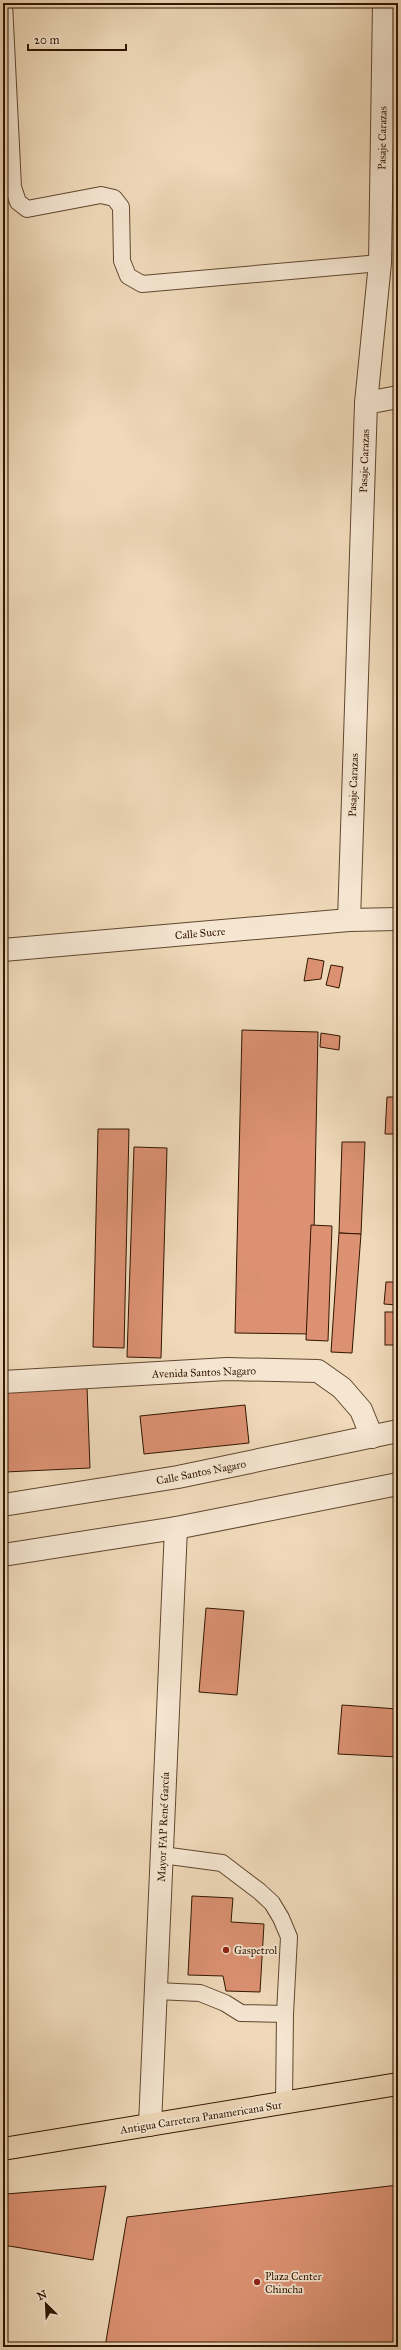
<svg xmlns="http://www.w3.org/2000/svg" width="401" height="2350" font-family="'IM FELL Great Primer',serif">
<rect width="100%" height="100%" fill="#efd9b9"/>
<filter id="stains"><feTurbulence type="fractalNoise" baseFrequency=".005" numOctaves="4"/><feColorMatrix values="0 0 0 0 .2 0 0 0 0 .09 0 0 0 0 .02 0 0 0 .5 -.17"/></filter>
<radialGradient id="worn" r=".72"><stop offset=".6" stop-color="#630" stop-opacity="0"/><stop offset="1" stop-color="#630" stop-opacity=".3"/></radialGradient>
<g fill="#db9172" stroke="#321600">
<polygon points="395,480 398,480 397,514"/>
<polygon points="308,958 324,961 321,979 304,981"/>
<polygon points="331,965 343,967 339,988 326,985"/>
<polygon points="242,1030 318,1032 312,1334 235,1333"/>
<polygon points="321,1033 340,1036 339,1050 320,1047"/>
<polygon points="387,1097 398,1097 398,1134 385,1134"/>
<polygon points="98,1129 129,1129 124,1348 93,1347"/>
<polygon points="342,1142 365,1142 361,1234 339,1233"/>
<polygon points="134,1147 167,1148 161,1358 127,1357"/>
<polygon points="311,1225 332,1226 328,1341 306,1340"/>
<polygon points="339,1233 361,1234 352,1353 331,1352"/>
<polygon points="386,1282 398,1282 397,1305 384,1304"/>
<rect x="385" y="1312" width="13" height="33"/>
<polygon points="87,1387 90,1468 5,1472 3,1390"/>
<polygon points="245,1405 249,1443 144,1454 140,1416"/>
<polygon points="206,1608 244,1611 237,1695 199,1692"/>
<polygon points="342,1705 398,1709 398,1757 338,1754"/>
<polygon points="192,1896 233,1898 231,1922 264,1924 260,1992 226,1991 223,1976 188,1975"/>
<polygon points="398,2185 398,2347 105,2347 127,2217"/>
<polygon points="106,2186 93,2260 3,2245 3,2214 6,2194"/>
</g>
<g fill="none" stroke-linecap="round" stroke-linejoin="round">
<g stroke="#61472e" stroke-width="18">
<g id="lane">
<polyline points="4,3 13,187 18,202 27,209 101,195 114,198 121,207 122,261 128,276 142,284 380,263"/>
<polyline points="162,1855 222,1863 259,1891 272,1903 281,1918 289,1937 285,2014 284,2103"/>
<polyline points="156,1991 200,1993 225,2003 241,2013 285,2014"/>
</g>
</g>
<g stroke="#61472e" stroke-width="24">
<g id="street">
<polyline points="366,403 398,397"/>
<polyline points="349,920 366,403 380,263 384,3"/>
<polyline points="3,950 349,920 398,919"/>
<polyline points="3,1382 227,1369 318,1371 342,1388 361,1410 372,1437"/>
<polyline points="3,1505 178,1477 398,1431"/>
<polyline points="3,1555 176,1528 398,1484"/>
<polyline points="150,2125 176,1528"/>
</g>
</g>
<g stroke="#321600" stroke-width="24">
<polyline id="highway" points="3,2149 398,2084"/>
</g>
<use href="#lane" stroke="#f5e6d2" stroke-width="16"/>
<use href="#street" stroke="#f5e6d2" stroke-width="22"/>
<use href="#highway" stroke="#efd9b9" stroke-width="22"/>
</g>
<g fill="#8f2418" stroke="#f5e6d2" stroke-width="1.5">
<circle cx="226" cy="1950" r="4"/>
<circle cx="257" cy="2282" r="4"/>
</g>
<g text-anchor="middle" stroke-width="3.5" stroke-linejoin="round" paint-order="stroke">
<g font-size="11" fill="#321600" stroke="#f5e6d2">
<text transform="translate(382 138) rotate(-89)" y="4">Pasaje Carazas</text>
<text transform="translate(364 461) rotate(-88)" y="4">Pasaje Carazas</text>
<text transform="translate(353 785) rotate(-88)" y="4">Pasaje Carazas</text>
<text transform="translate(200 933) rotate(-5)" y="4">Calle Sucre</text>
<text transform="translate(204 1372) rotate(-2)" y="4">Avenida Santos Nagaro</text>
<text transform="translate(201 1472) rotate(-11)" y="4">Calle Santos Nagaro</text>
<text transform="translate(163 1827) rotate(-88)" y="4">Mayor FAP René García</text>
<text transform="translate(201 2117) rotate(-9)" y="4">Antigua Carretera Panamericana Sur</text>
</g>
<g font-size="11" fill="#321600" stroke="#f5e6d2" text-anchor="start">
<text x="234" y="1954">Gaspetrol</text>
<text x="265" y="2280">Plaza Center<tspan x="265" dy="13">Chincha</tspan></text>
</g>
</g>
<rect width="401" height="2350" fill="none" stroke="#efd9b9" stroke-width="16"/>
<rect x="4" y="4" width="393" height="2342" fill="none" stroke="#321600" stroke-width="2"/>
<rect x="8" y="8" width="385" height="2334" fill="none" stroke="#321600"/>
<g transform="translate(46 2304) rotate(336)" stroke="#f5e6d2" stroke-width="3" paint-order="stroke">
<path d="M0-3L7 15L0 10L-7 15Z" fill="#321600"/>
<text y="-6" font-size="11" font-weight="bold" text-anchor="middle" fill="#321600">N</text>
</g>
<path d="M28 44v6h98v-6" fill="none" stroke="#321600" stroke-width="2"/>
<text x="34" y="44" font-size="12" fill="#321600" stroke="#f5e6d2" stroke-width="3" paint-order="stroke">20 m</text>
<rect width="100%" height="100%" filter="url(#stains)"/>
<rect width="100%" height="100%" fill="url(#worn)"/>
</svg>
